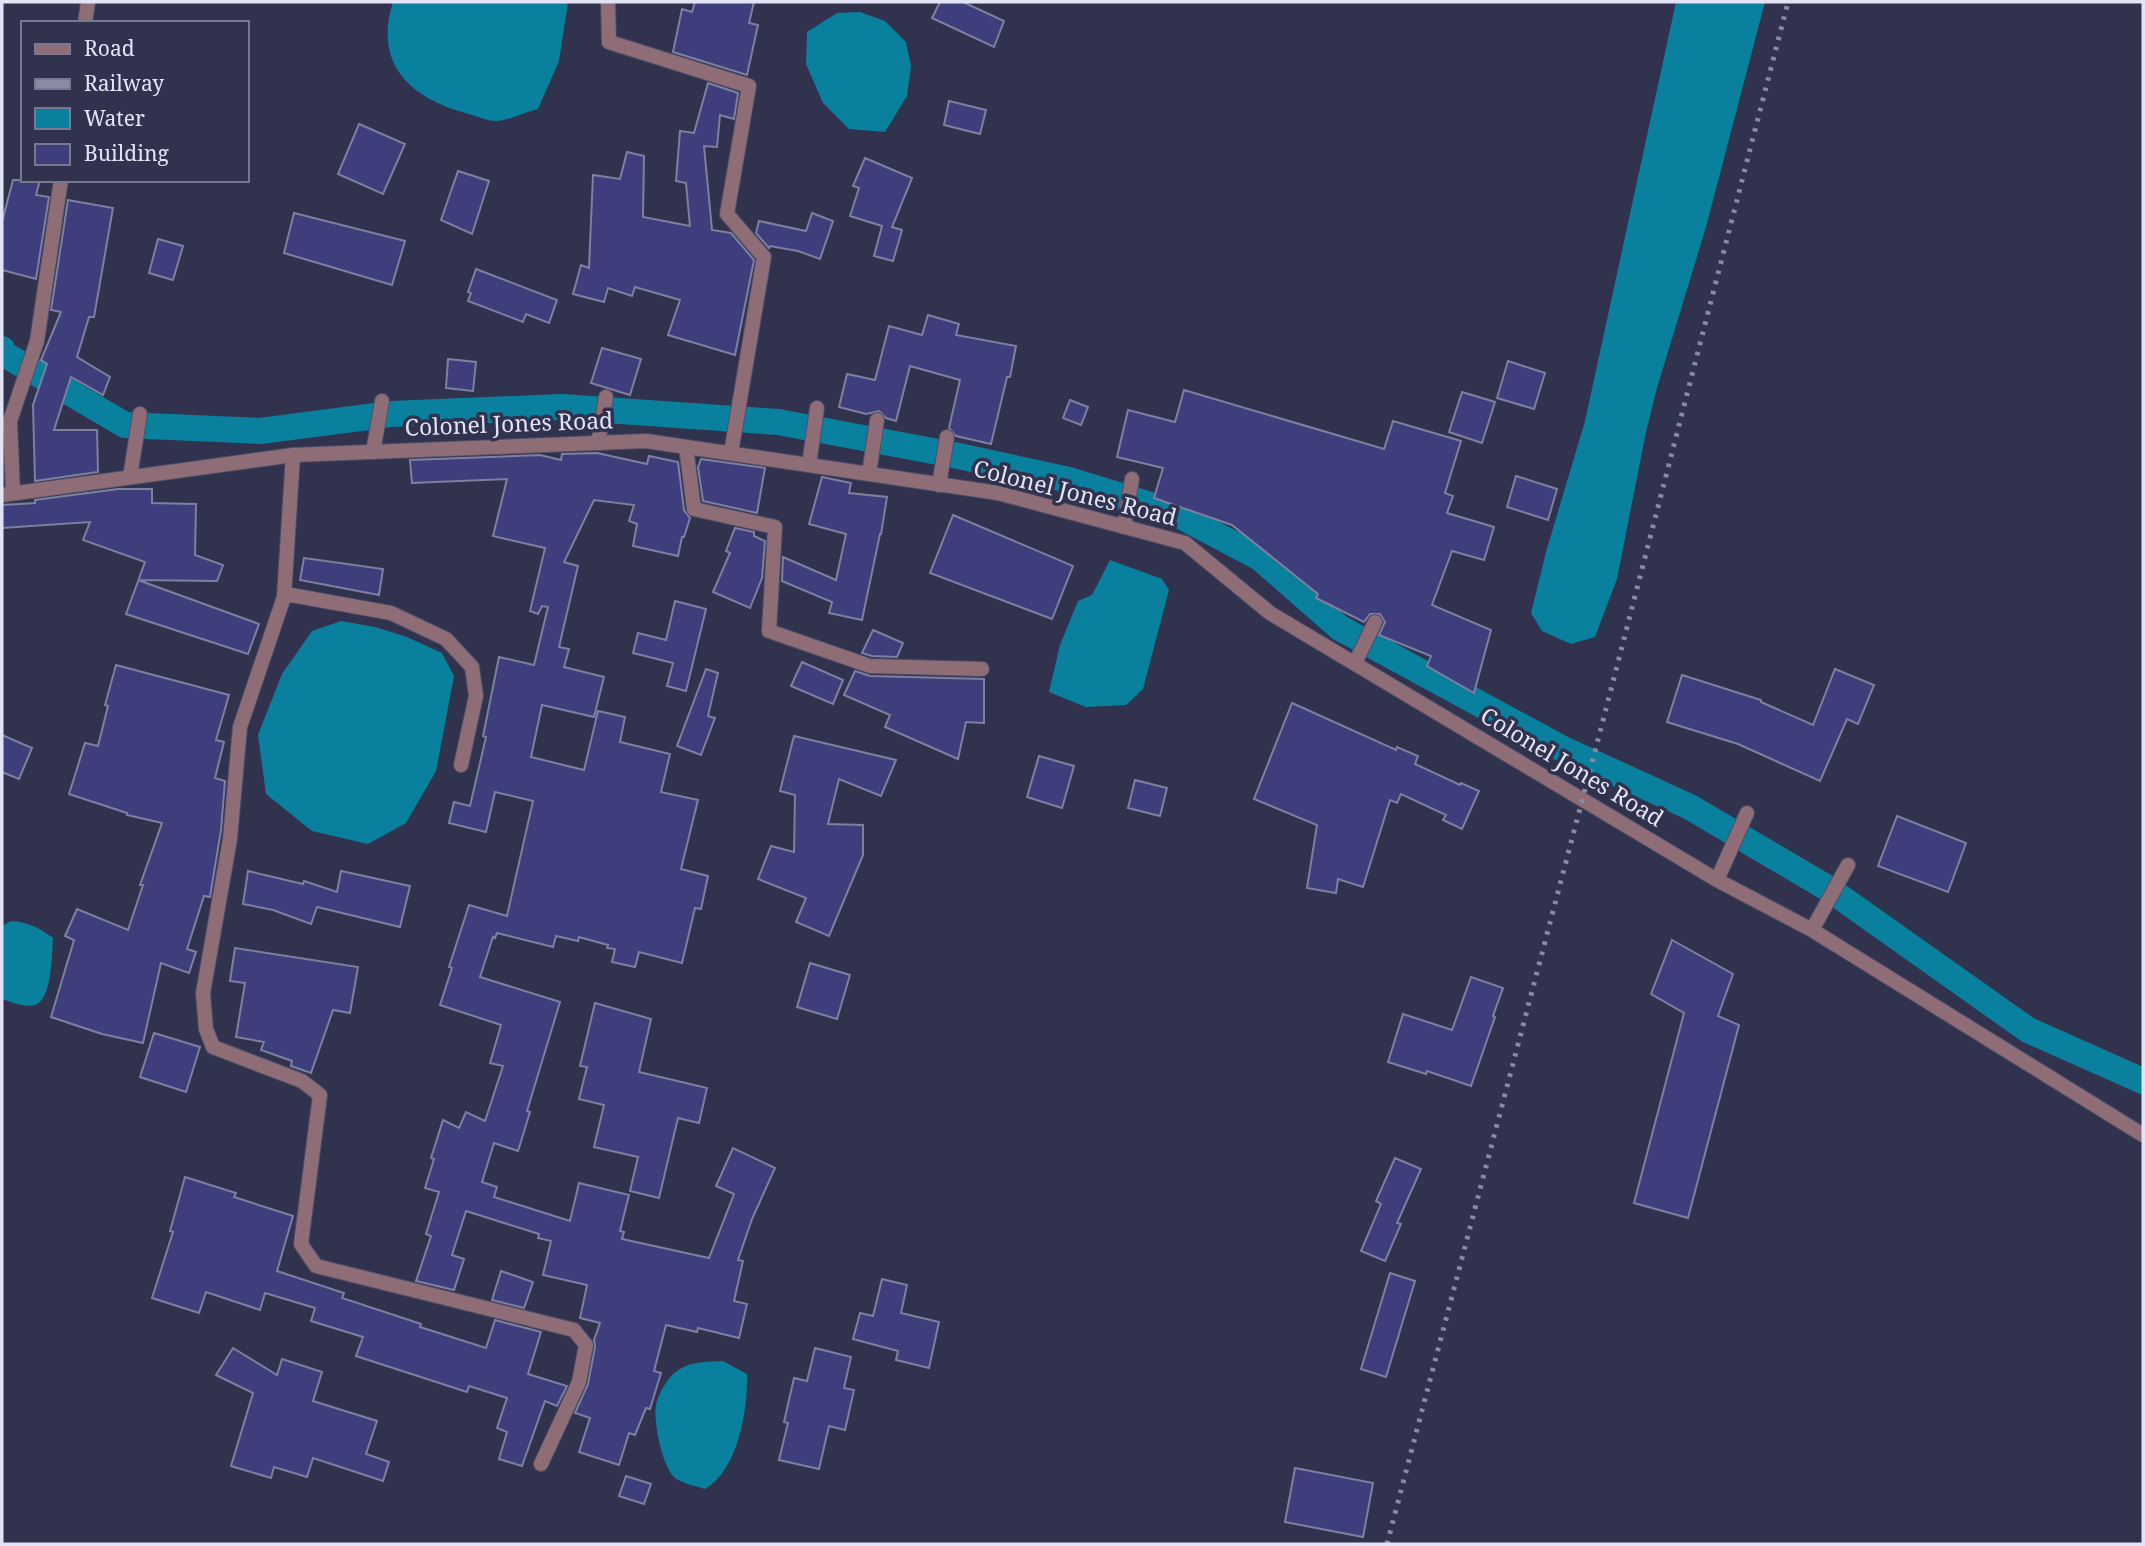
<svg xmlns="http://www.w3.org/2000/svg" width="2145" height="1546" font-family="'Noto Serif',serif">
<rect width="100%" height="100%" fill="#31324e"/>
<g fill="#09809e">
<path d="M393 2H568L559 61 538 109C525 112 508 121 496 121 487 121 477 116 469 114 411 99 373 65 393 2Z"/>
<polygon points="1676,2 1765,2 1706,227 1657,388 1646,432 1617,579 1595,637 1571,644 1542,631 1531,613 1546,552 1585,421"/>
<polygon points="860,12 885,21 906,42 911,66 907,96 885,132 849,129 823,103 806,64 807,32 837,13"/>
<polygon points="1110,560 1162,579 1169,590 1143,689 1126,705 1086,707 1049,692 1060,645 1078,601 1092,595"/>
<polygon points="341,621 375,627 407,637 442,653 454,676 436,771 406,823 368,844 312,831 266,794 258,735 282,674 312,631"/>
<path d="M11 921C28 922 40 928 53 938 52 953 52 1000 35 1005 25 1008 11 1002 2 999V926Z"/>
<path d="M723 1361 747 1374C748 1410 738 1470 705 1489 696 1486 683 1484 675 1478 662 1467 653 1420 656 1405 659 1392 669 1375 680 1369 692 1361 710 1362 723 1361Z"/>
</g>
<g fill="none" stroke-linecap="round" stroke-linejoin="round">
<polyline stroke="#09809e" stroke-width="26" points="2,349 4,354 125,425 260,431 391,414 562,407 778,422 954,455 1069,480 1173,512 1260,558 1340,628 1561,748 1690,807 1829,889 2028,1030 2143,1081"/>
</g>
<g fill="#3e3e7c" stroke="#7d80a0" stroke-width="2">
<polygon points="695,2 754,2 749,23 758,25 747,75 673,52 682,9 692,12"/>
<polygon points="940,2 963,2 1004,21 994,47 932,18"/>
<polygon points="708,83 738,93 734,119 720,115 717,147 704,146 712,230 731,233 754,260 735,355 668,335 680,300 635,287 632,296 608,288 604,302 573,294 581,265 589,268 593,175 620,179 627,152 644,156 643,217 690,226 686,183 676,181 680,131 694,133"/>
<polygon points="949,101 986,110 980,134 944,125"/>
<polygon points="359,124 405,144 383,194 338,174"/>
<polygon points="865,158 912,178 892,227 902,230 893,261 874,256 882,226 850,216 859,188 853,186"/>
<polygon points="458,171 489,181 472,234 441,220"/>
<polygon points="13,180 40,180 36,195 49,197 36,279 2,270 2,222"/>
<polygon points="68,200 113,208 94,317 89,317 77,357 110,377 103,395 71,377 54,430 97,430 98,472 35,481 33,405 47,364 41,360 61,312 51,310"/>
<polygon points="294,213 405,241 392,285 284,253"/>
<polygon points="812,213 833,221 820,259 798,251 770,246 769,248 756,233 759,221 806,231"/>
<polygon points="158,239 183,246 173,280 149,273"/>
<polygon points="476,269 557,300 549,323 526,314 523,322 468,301 471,293 468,292"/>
<polygon points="928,315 959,324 956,335 1016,346 1010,377 1007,377 991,444 956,436 949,428 960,380 910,366 896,421 886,418 879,411 866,414 839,407 847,374 875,380 889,326 922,335"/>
<polygon points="602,348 641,359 630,395 591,383"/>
<polygon points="448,359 476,362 473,391 446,388"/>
<polygon points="1508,361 1545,373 1534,409 1497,398"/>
<polygon points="1184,390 1384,449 1393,421 1461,441 1445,493 1453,496 1447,513 1494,527 1484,560 1452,551 1432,605 1491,630 1474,693 1427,666 1431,656 1379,635 1385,622 1380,614 1370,614 1364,622 1316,598 1318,594 1232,525 1154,498 1163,468 1117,457 1128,410 1175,422"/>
<polygon points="1462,392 1495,402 1482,443 1449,432"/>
<polygon points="1070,400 1088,407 1081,425 1063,418"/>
<polygon points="597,453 647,464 649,456 678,462 684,510 690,518 684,537 682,537 678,556 633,546 637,524 629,521 634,505 594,500 564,562 578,566 559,647 569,649 564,667 604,677 594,717 542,705 531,757 584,770 598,711 625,717 620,742 670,754 661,792 698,800 681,869 708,876 701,909 695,908 682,963 639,952 635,967 612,962 615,949 607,948 608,945 579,937 578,941 556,936 553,947 497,933 495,938 493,937 480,977 560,1002 527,1111 530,1112 518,1151 494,1143 482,1182 497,1187 494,1197 570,1221 579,1183 629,1195 620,1231 624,1232 622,1239 709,1258 734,1194 716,1186 733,1148 775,1168 752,1219 738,1260 743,1261 734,1301 747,1304 739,1338 698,1328 697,1332 666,1325 654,1371 661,1373 650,1409 646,1408 635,1435 629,1433 619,1465 579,1452 590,1418 575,1413 588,1384 595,1347 594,1340 600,1323 580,1318 587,1285 543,1275 551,1241 538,1238 539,1234 466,1211 452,1255 464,1259 454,1290 416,1281 431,1236 426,1234 439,1192 425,1188 434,1159 431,1158 443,1120 459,1128 466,1112 485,1121 503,1066 490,1063 501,1025 440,1005 452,968 449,967 469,905 507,916 533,801 495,792 486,832 449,823 454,802 470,806 486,737 483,736 499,657 534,665 548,607 542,606 538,614 530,611 545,548 493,536 507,479 412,483 410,460 540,455 561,460 562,454"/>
<polygon points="701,459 765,468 757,513 703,501 698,467"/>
<polygon points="1516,476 1557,489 1548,520 1507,507"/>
<polygon points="822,477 851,483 849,493 887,497 881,534 880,534 862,620 829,613 832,602 782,581 783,557 836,580 846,534 809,524"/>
<polygon points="118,489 152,489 152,503 196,504 195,555 223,565 217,581 138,580 259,624 248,654 126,614 145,562 83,540 90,522 2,528 2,505 35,503 35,500"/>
<polygon points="953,515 1073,566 1052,619 930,573"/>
<polygon points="735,528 754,532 754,536 765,541 762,578 750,608 713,592 730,553 726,551"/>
<polygon points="304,558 383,569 379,595 300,580"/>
<polygon points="675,601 706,609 686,691 667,686 673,663 633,653 638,633 666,640"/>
<polygon points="873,630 903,643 897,657 872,656 862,653"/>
<polygon points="802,662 843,680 833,704 791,686"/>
<polygon points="116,665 229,695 216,740 224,742 215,778 225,781 221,830 210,897 204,896 187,949 196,952 189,973 161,963 143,1043 102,1034 51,1017 74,940 65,936 77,909 128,930 143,885 140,885 162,823 127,815 127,813 69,794 85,743 98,746 108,706 105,705"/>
<polygon points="706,669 718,673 708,716 715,718 701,755 677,746"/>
<polygon points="1835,669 1874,685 1858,724 1847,719 1820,781 1738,744 1667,722 1682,675 1761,700 1761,702 1813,725"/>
<polygon points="855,671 870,676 984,679 984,723 966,722 958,759 885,727 890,715 844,695"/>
<polygon points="1292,703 1396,750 1397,747 1418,756 1415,764 1460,785 1461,783 1479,791 1462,829 1443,820 1446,815 1401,794 1397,803 1390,800 1363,887 1338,879 1336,893 1307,888 1317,825 1254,799"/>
<polygon points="2,735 32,748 19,779 2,772"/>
<polygon points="794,736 896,760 881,796 839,779 828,824 863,825 863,855 829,936 796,922 806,898 758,879 771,846 794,852 795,795 780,791"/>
<polygon points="1039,756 1074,766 1062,808 1027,797"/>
<polygon points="1135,780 1167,788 1160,816 1128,808"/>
<polygon points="1897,816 1966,843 1948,892 1878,866"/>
<polygon points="248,871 303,884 304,881 337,892 341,871 410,886 400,927 317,907 311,924 273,910 243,904"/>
<polygon points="1672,940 1733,974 1718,1016 1739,1025 1688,1218 1634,1203 1684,1013 1651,994"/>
<polygon points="235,948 358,967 350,1013 333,1010 311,1073 291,1066 292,1061 261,1050 264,1042 236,1037 245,983 230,981"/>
<polygon points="810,963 850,975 837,1019 797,1007"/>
<polygon points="1471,977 1503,988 1493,1016 1495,1017 1471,1086 1427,1071 1426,1074 1388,1062 1403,1014 1452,1030"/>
<polygon points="595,1003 651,1019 639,1072 707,1088 699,1123 678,1118 659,1198 630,1191 638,1157 594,1147 604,1105 579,1099 587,1067 580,1066"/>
<polygon points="154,1033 200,1047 186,1092 140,1077"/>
<polygon points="1395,1158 1421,1169 1397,1223 1401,1224 1385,1261 1361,1251 1381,1204 1376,1201"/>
<polygon points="185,1177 236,1193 234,1197 293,1216 277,1271 344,1293 342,1298 421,1324 420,1327 486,1348 495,1320 541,1332 528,1374 567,1386 557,1406 545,1401 522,1466 499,1459 507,1432 497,1428 507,1398 469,1386 467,1392 356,1356 363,1337 311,1321 315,1308 265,1293 260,1310 206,1292 199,1313 152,1298 173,1232 170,1231"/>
<polygon points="501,1271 533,1282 524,1308 492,1300"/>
<polygon points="1390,1273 1415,1281 1386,1377 1361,1369"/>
<polygon points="882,1279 907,1285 901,1313 939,1322 929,1368 896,1360 898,1351 853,1339 860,1313 873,1316"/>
<polygon points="233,1348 277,1375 282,1359 322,1372 313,1401 377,1421 366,1454 389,1462 383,1481 313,1458 307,1477 274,1467 271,1478 231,1466 253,1393 216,1375"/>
<polygon points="815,1348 851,1357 844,1388 854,1390 845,1430 829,1426 819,1469 779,1460 788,1423 784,1422 794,1378 807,1381"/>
<polygon points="1295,1468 1373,1483 1363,1537 1285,1522"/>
<polygon points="626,1476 651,1484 644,1504 619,1496"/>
</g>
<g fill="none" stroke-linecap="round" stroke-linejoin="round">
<g stroke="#4d4e69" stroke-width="16">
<g id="street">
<polyline points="608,2 609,42 749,86 727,214 764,257 731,453"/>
<polyline points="85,23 88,2"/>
<polyline points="598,443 606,397"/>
<polyline points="686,447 694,509 775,527 769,631 870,666 982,669"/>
<polyline points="373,452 382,401"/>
<polyline points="293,455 284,597 240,727 230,839 203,993 206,1029 213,1047 302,1081 320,1095 301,1244 316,1266 574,1330 586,1345 579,1382 541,1464"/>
<polyline points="809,465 817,408"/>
<polyline points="869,474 877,420"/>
<polyline points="130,477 140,414"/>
<polyline points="939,485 947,437"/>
<polyline points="13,493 10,421 37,341 61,180"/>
<polyline points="2,495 293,455 646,441 998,493 1185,543 1270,613 1717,880 1812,930 2143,1135"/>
<polyline points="1124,527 1132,479"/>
<polyline points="284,597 291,595 391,613 446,639 472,667 476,696 461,765"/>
<polyline points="1355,663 1375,622"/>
<polyline points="1717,880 1747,813"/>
<polyline points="1812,930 1848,865"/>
</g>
</g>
<use href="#street" stroke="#8f6d76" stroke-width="14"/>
<polyline stroke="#898ba2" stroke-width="5" stroke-dasharray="3.5 7" stroke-linecap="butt" points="1387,1544 1599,736 1788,2"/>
</g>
<g text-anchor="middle" stroke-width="7" stroke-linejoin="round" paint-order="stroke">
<g font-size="23" fill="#e2e4f6" stroke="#31324e">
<text transform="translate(509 424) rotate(-2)" y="8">Colonel Jones Road</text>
<text transform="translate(1075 493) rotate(14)" y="8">Colonel Jones Road</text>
<text transform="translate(1572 767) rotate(31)" y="8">Colonel Jones Road</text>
</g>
</g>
<rect width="2145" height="1546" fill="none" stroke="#e2e4f6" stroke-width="7"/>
<rect x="21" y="21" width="228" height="161" fill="#31324e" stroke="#787991" stroke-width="2"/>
<rect x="35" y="44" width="35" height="10" fill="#8f6d76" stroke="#787991" stroke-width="2"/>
<text x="84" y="56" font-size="21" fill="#e2e4f6">Road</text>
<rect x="35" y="79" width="35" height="10" fill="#898ba2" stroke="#787991" stroke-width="2"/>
<text x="84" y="91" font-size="21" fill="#e2e4f6">Railway</text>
<rect x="35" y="108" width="35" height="21" fill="#09809e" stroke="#787991" stroke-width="2"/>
<text x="84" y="126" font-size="21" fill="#e2e4f6">Water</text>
<rect x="35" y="144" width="35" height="21" fill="#3e3e7c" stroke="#787991" stroke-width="2"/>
<text x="84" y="161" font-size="21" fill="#e2e4f6">Building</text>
</svg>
